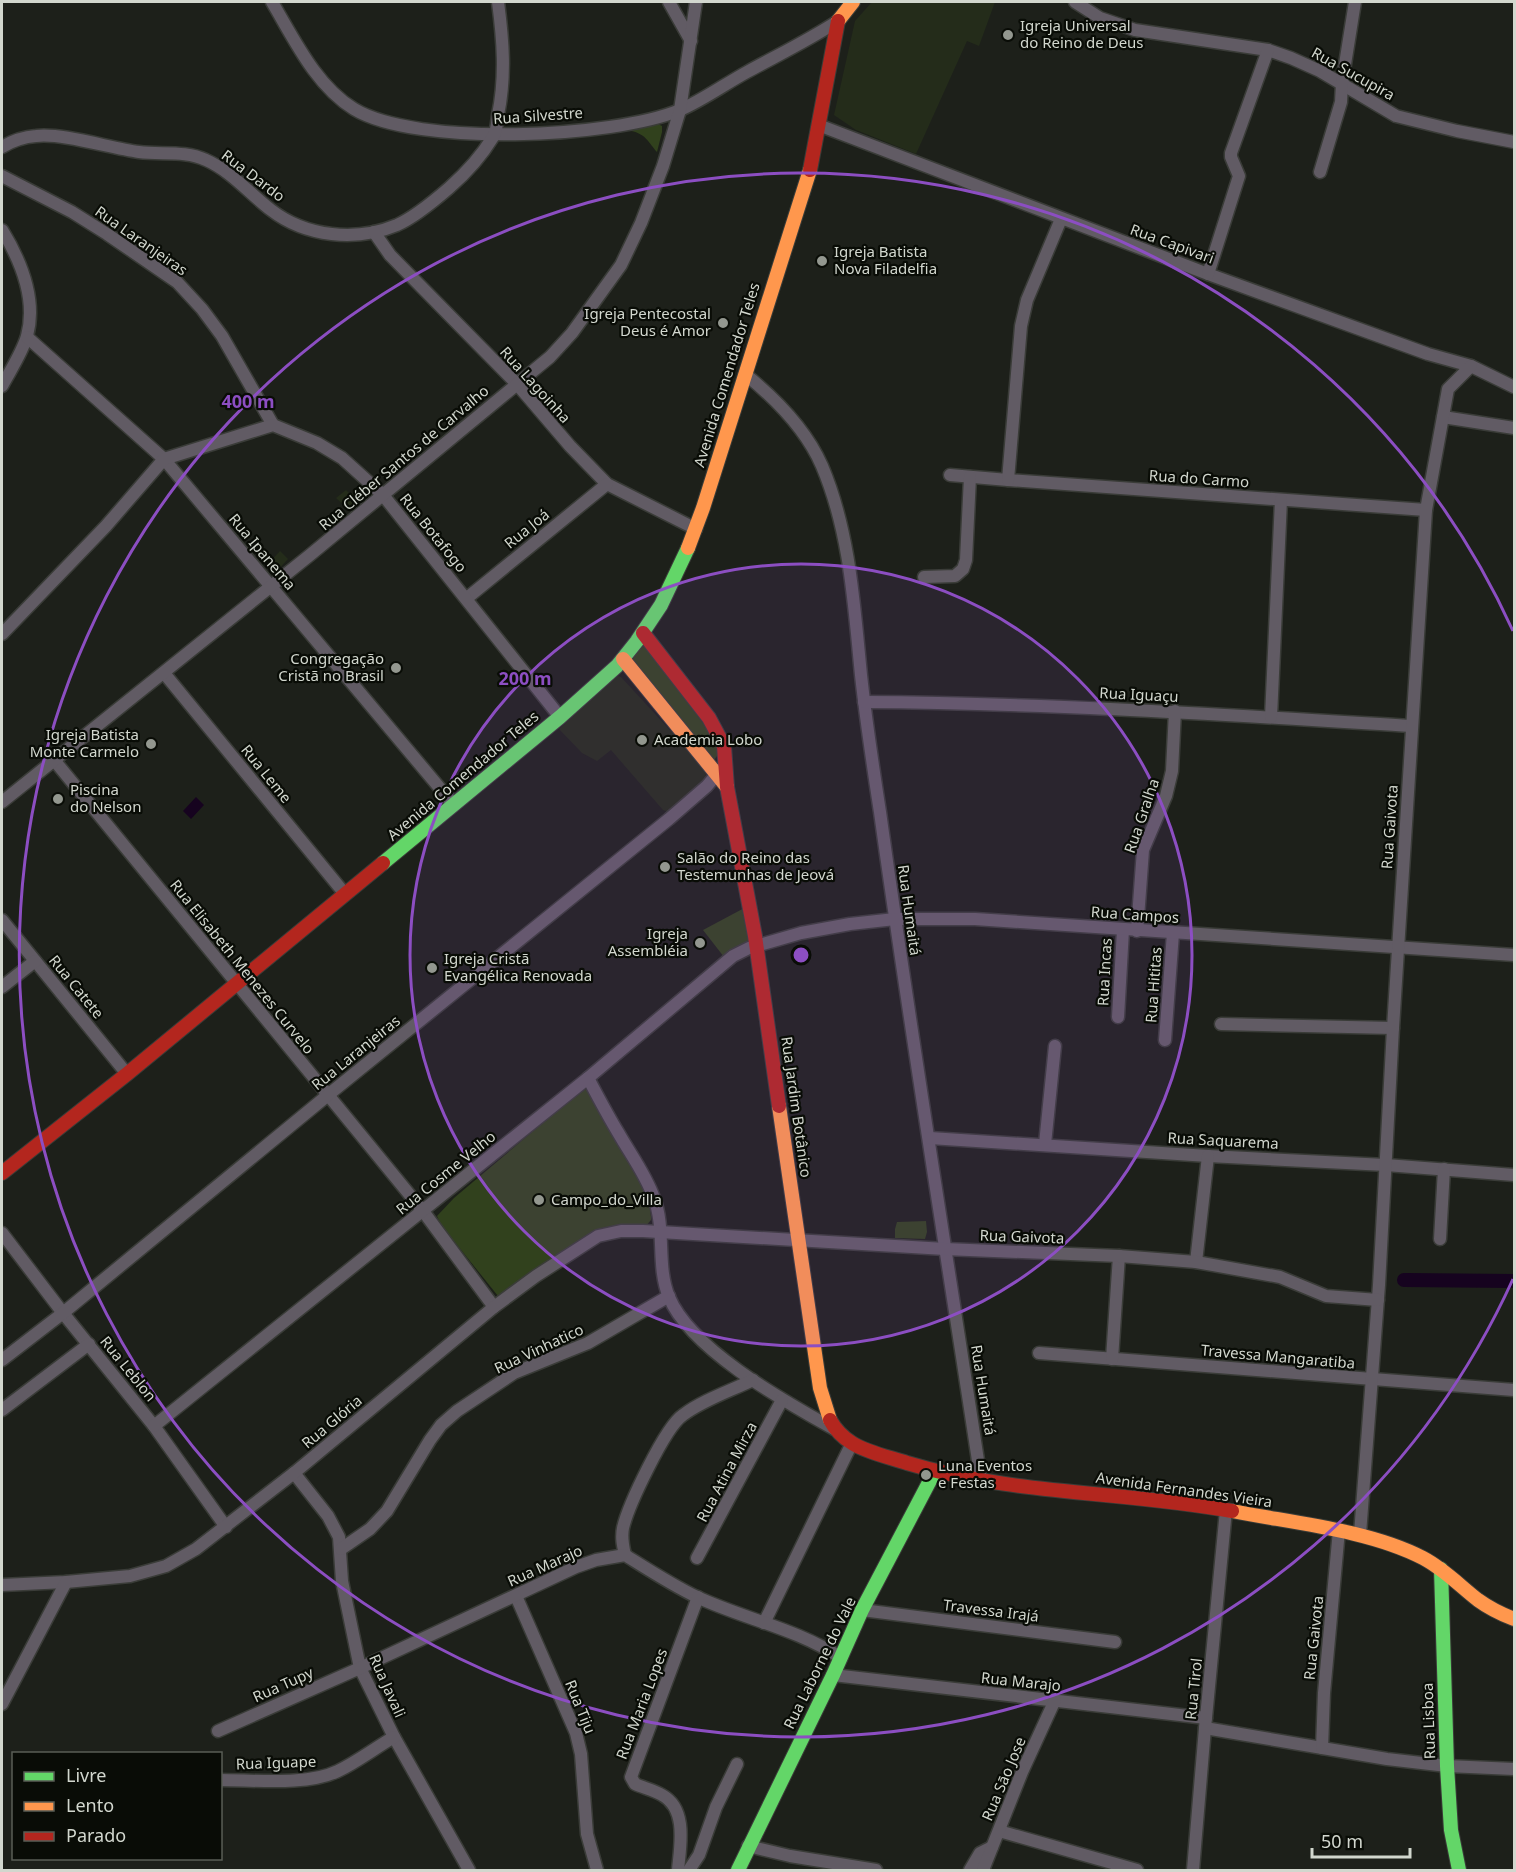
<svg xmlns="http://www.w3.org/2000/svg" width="1516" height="1872" font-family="'Noto Sans',sans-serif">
<rect width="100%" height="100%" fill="#1d201a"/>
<g fill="#242c1a">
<polygon points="872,2 995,2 979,46 967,41 916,154 856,130 834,115 855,21"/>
<polygon points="360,486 364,490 363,496 350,511 336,498 346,490 351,495"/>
<polygon points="280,551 288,559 277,571 269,563"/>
<polygon points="615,675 621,677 703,766 706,774 705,780 672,810 668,812 663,810 611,750 597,761 582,753 559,729"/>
</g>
<g fill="#31411d">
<path d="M648 124H658L662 126V132L657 152C648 142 646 134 631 131L637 127Z"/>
<polygon points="642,643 716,740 720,752 714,760 627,659"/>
<path d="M748 906C755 937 760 946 731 966L703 930Z"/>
<path d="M588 1088C604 1116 654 1192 651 1220L645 1227 605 1236 502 1296H498L441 1225 437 1216 454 1198 577 1094Z"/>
<polygon points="926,1221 927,1232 925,1239 895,1238 895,1229 897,1222"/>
</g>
<polygon fill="#16031f" points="196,797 204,805 191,819 183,811"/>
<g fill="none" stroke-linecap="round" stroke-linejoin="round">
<polyline stroke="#16031f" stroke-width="14" points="1404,1280 1514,1281"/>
<g stroke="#3a3c38" stroke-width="15">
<g id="street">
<path d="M272 2C294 39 316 86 354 109 417 147 613 138 680 110 703 100 725 84 747 72 778 55 809 40 838 21"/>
<polyline points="669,2 691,41"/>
<polyline points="1075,2 1100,18 1135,30 1268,50 1291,58 1320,71 1396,116 1457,131 1514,142"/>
<polyline points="821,126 1208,274 1428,354 1471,366 1514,387"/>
<path d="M2 147C12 141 23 137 36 136 64 133 109 148 139 152 161 155 185 150 206 160 231 171 250 194 271 210 306 237 356 242 397 225 415 217 434 201 449 188 465 174 482 155 493 137 497 131 497 122 498 115 506 76 503 40 498 2"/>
<polyline points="1320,172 1341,102 1342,83 1355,2"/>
<polyline points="2,176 72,212 107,234 177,282 202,309 222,336 273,425"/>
<path d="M2 230C21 261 37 299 27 336 22 353 10 371 2 386"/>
<polyline points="374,232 390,255 517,384 570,446 607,484 696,529"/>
<polyline points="1208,274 1239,176 1231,157 1231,153 1268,50"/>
<polyline points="27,337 164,459 454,805"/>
<path d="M745 374C776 399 806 429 822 466 850 532 854 605 861 675 866 721 873 767 880 812 911 1035 947 1257 981 1480"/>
<polyline points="1443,417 1514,428"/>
<polyline points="950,475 1008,480 1426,510"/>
<polyline points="1008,480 1021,326 1027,300 1061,219"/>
<polyline points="924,577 955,576 963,569 966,560 970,477"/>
<polyline points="467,598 607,484"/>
<polyline points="2,634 106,526 164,459 273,425 317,443 342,458 383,495 560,717"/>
<polyline points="164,673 345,894"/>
<path d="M864 702C1047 703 1229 715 1411 726"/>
<polyline points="1271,717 1281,500"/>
<polyline points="54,760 423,1211 494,1307"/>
<polyline points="2,802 310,555 550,357 572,333 621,265 641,223 663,166 680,110 696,2"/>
<polyline points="2,920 127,1074"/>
<polyline points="1137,931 1143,850 1166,796 1172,771 1175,711"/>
<polyline points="2,987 35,961"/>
<polyline points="1118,1017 1123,930"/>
<polyline points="1221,1024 1393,1028"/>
<polyline points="1165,1040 1173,933"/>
<path d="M588 1078C598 1097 608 1116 619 1134 631 1155 646 1175 654 1198 666 1229 656 1266 669 1297 691 1350 786 1402 834 1429"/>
<polyline points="930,1138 1208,1156 1386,1165 1514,1175"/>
<polyline points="1045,1144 1055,1046"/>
<polyline points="2,1233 63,1313 154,1426 226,1527"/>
<polyline points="1440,1239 1444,1169"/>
<polyline points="1196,1262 1208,1156"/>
<polyline points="1039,1353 1514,1390"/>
<polyline points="1112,1359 1119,1256"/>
<polyline points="2,1360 63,1313 328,1095 669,819 707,786 721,769"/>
<polyline points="2,1410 89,1344"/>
<polyline points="154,1426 588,1078 733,956 749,948 801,933 850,924 895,919 975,919 1514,955"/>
<polyline points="294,1473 328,1516 339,1537 342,1581 360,1668 394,1737 469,1870"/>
<polyline points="1360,1534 1379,1285 1393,1028 1426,510 1448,389 1471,366"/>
<polyline points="341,1549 370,1529 387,1511 430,1440 441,1425 457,1411 514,1373 588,1343 669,1296"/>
<path d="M625 1555C623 1546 621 1538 623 1528 628 1506 665 1427 683 1415 703 1400 730 1391 753 1380"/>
<polyline points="697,1558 782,1400"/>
<polyline points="2,1585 66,1582 130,1576 166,1566 196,1549 294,1473 494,1307 536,1276 598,1236 621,1231 643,1231 945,1249 1119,1256 1196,1262 1280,1277 1326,1296 1378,1300"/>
<polyline points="516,1596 576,1733 581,1754 587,1834 597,1870"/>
<polyline points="862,1610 1115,1642"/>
<polyline points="764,1623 852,1443"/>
<polyline points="833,1675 1206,1718"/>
<polyline points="2,1704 66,1582"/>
<polyline points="1205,1728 1387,1759 1447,1766 1514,1769"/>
<path d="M218 1731 360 1668 576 1567 596 1560 625 1555C649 1570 672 1585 697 1597 744 1619 798 1629 841 1658"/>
<polyline points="1322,1748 1324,1693 1339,1530"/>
<path d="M220 1780C255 1780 307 1786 338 1771 357 1762 375 1748 394 1737"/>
<polyline points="999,1831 1137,1870"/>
<polyline points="748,1846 790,1856 876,1870"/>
<path d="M678 1870C680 1847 688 1809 662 1795 654 1790 644 1788 635 1784L631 1777 698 1597"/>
<polyline points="689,1870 699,1855 716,1807 737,1764"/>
<polyline points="970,1870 980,1853 992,1847"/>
<polyline points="983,1870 1022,1772 1055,1700"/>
<polyline points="1193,1870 1205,1728 1226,1510"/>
</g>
</g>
<g stroke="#3a3c38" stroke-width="16">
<g id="fast">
<polyline points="383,863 560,717 617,666 637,641 661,605 688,548"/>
<polyline points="1441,1569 1447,1766 1451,1830 1459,1870"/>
<polyline points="738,1870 833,1675 862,1610 935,1471"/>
</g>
</g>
<g stroke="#3a3c38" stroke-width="16">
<g id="slow">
<polyline points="838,21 853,2"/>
<polyline points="688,548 703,508 810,170"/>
<polyline points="623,659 727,787"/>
<polyline points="779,1106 820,1388 830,1420"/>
<path d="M1232 1511C1293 1523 1369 1530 1423 1558 1444 1569 1460 1586 1478 1600 1489 1608 1501 1614 1514 1619"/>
</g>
</g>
<g stroke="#3a3c38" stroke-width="16">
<g id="jam">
<polyline points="810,170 838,21"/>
<polyline points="643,633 709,718 724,746 727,787 755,936 779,1106"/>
<polyline points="2,1173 127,1074 383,863"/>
<path d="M830 1420C835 1429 842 1437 852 1443 868 1453 889 1457 907 1463 1012 1495 1125 1491 1232 1511"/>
</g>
</g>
<use href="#street" stroke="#615b64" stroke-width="12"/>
<use href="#fast" stroke="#63d668" stroke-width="14"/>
<use href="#slow" stroke="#ff974d" stroke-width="14"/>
<use href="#jam" stroke="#b3261e" stroke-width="14"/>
</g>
<circle cx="801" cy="955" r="391" fill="#8c4ec2" fill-opacity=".12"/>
<g fill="none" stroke="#8c4ec2" stroke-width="3">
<circle cx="801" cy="955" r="391"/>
<path d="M1513 1279A782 782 0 1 1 1513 631"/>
</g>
<g fill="#93978f" stroke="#090c06" stroke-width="2">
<circle cx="1008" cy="35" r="6"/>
<circle cx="822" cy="261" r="6"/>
<circle cx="723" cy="323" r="6"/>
<circle cx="396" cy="668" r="6"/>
<circle cx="642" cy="740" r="6"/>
<circle cx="151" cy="744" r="6"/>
<circle cx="58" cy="799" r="6"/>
<circle cx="665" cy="867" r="6"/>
<circle cx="700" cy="943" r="6"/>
<circle cx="432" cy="968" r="6"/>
<circle cx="539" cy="1200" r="6"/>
<circle cx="926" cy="1475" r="6"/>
</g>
<g text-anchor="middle" stroke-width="4.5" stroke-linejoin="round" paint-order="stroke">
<g font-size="15" fill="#d2d7ce" stroke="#090c06" text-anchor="start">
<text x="1020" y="31">Igreja Universal<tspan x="1020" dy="17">do Reino de Deus</tspan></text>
<text x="834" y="257">Igreja Batista<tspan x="834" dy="17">Nova Filadelfia</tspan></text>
<text x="711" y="319" text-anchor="end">Igreja Pentecostal<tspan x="711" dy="17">Deus é Amor</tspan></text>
<text x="384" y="664" text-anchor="end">Congregação<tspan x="384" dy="17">Cristã no Brasil</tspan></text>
<text x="139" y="740" text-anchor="end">Igreja Batista<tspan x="139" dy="17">Monte Carmelo</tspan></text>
<text x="654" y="745">Academia Lobo</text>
<text x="70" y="795">Piscina<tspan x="70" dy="17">do Nelson</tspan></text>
<text x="677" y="863">Salão do Reino das<tspan x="677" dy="17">Testemunhas de Jeová</tspan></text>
<text x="688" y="939" text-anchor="end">Igreja<tspan x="688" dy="17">Assembléia</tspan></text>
<text x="444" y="964">Igreja Cristã<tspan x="444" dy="17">Evangélica Renovada</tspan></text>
<text x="551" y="1205">Campo_do_Villa</text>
<text x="938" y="1471">Luna Eventos<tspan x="938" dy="17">e Festas</tspan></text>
</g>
<g font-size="15" fill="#d2d7ce" stroke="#090c06">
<text transform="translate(1353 74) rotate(29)" y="5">Rua Sucupira</text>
<text transform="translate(538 116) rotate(-4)" y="5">Rua Silvestre</text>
<text transform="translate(253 176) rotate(37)" y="5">Rua Dardo</text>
<text transform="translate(141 241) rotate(35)" y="5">Rua Laranjeiras</text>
<text transform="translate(1172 244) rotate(20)" y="5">Rua Capivari</text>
<text transform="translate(727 375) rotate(-73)" y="5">Avenida Comendador Teles</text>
<text transform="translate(535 385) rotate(48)" y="5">Rua Lagoinha</text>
<text transform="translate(404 458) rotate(-40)" y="5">Rua Cléber Santos de Carvalho</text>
<text transform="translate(1199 479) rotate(4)" y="5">Rua do Carmo</text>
<text transform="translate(527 529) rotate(-39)" y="5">Rua Joá</text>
<text transform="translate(433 533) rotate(51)" y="5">Rua Botafogo</text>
<text transform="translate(262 552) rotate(50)" y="5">Rua Ipanema</text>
<text transform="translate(1139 695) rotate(3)" y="5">Rua Iguaçu</text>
<text transform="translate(266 774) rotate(51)" y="5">Rua Leme</text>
<text transform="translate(463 776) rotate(-40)" y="5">Avenida Comendador Teles</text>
<text transform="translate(1142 816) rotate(-71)" y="5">Rua Gralha</text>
<text transform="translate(1390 827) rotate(-86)" y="5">Rua Gaivota</text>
<text transform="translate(909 910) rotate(82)" y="5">Rua Humaitá</text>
<text transform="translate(1135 915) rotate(4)" y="5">Rua Campos</text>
<text transform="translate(242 967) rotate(51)" y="5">Rua Elisabeth Menezes Curvelo</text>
<text transform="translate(1105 972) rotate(-87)" y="5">Rua Incas</text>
<text transform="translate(1154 985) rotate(-86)" y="5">Rua Hititas</text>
<text transform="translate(76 987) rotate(51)" y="5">Rua Catete</text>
<text transform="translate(356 1053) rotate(-39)" y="5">Rua Laranjeiras</text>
<text transform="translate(796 1107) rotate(82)" y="5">Rua Jardim Botânico</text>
<text transform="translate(1223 1141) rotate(3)" y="5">Rua Saquarema</text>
<text transform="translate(446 1173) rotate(-39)" y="5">Rua Cosme Velho</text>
<text transform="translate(1022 1237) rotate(2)" y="5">Rua Gaivota</text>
<text transform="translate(539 1349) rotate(-25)" y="5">Rua Vinhatico</text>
<text transform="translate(1278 1357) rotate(5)" y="5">Travessa Mangaratiba</text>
<text transform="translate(128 1369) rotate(51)" y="5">Rua Leblon</text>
<text transform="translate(983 1390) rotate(81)" y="5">Rua Humaitá</text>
<text transform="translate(332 1422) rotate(-40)" y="5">Rua Glória</text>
<text transform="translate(727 1472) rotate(-62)" y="5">Rua Atina Mirza</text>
<text transform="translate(1184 1490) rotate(8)" y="5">Avenida Fernandes Vieira</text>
<text transform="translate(545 1566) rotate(-24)" y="5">Rua Marajo</text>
<text transform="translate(991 1611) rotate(7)" y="5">Travessa Irajá</text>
<text transform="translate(1314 1638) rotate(-84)" y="5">Rua Gaivota</text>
<text transform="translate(820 1663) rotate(-64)" y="5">Rua Laborne do Vale</text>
<text transform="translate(1021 1682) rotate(6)" y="5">Rua Marajo</text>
<text transform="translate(283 1685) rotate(-24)" y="5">Rua Tupy</text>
<text transform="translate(387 1686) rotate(66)" y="5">Rua Javali</text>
<text transform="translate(1194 1689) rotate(-84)" y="5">Rua Tirol</text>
<text transform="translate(642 1704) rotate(-69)" y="5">Rua Maria Lopes</text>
<text transform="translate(580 1707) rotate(68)" y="5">Rua Tiju</text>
<text transform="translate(1429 1721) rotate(-92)" y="5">Rua Lisboa</text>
<text transform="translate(276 1763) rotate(-2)" y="5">Rua Iguape</text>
<text transform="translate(1004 1779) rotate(-67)" y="5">Rua Sāo Jose</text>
</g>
</g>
<circle cx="801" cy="955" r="9" fill="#8c4ec2" stroke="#090c06" stroke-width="3"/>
<g font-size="18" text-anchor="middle" font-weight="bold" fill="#8c4ec2" stroke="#090c06" stroke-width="4.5" stroke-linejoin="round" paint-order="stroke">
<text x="248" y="408">400 m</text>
<text x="525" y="685">200 m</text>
</g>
<rect width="1516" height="1872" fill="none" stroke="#d2d7ce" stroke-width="6"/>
<rect x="12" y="1752" width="210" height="108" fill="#090c06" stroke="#595d56" stroke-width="1.5"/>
<rect x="24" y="1772" width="30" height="9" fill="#63d668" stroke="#595d56" stroke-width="1.5"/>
<text x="66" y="1782" font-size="18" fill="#d2d7ce">Livre</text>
<rect x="24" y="1802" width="30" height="9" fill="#ff974d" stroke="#595d56" stroke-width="1.5"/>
<text x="66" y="1812" font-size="18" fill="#d2d7ce">Lento</text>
<rect x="24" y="1832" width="30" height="9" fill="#b3261e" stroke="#595d56" stroke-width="1.5"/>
<text x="66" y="1842" font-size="18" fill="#d2d7ce">Parado</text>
<path d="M1312 1848v9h98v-9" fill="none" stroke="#d2d7ce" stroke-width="3"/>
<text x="1321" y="1848" font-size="18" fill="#d2d7ce" stroke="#090c06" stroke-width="4.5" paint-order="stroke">50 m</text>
</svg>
